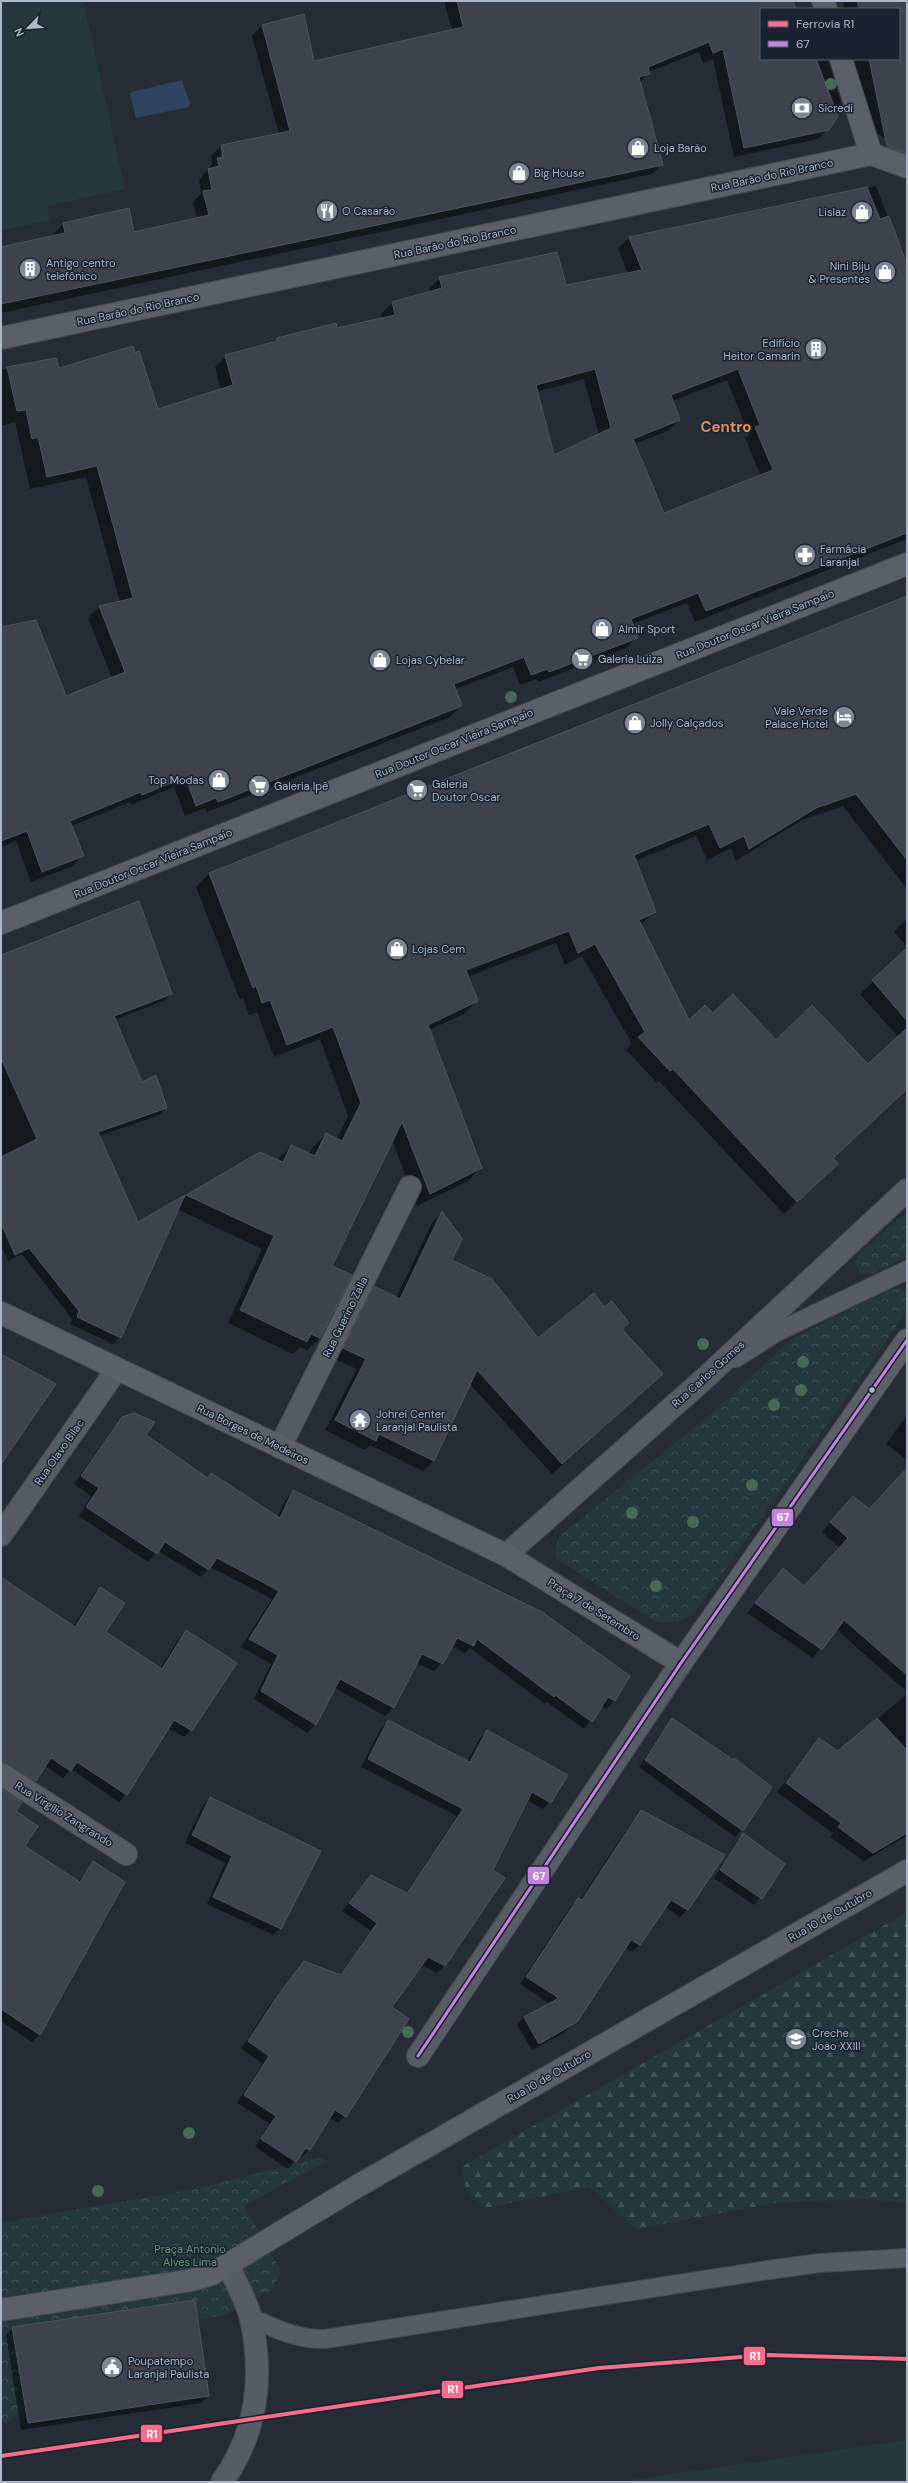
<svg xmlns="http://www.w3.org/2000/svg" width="908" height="2483" font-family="'DM Sans',sans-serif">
<defs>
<pattern id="forest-firs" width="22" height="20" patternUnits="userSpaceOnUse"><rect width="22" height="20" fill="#23373c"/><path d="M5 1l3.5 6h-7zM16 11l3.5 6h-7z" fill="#405257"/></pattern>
<pattern id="park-crowns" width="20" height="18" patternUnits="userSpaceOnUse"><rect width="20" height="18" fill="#23373c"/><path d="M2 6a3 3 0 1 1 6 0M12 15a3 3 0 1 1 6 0" fill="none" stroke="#405257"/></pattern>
</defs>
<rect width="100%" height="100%" fill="#262c36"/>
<g fill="#23373c">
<polygon points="1,1 83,1 125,189 47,206 50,220 1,231"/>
<polygon points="907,2440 907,2482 617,2482"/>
</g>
<polygon fill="url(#forest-firs)" points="907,1912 907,2203 862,2199 775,2203 636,2229 589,2187 485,2208 466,2190 461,2167"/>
<g fill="url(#park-crowns)">
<polygon points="907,1211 907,1257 872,1274 860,1273 855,1263 858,1256"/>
<path d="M898 1288 907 1292V1311L698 1608C686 1622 671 1626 653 1620L557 1559 555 1550 559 1537 713 1412 793 1338 890 1289Z"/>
<polygon points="321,2157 327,2161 244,2206 281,2271 272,2290 225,2315 16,2346 26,2414 12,2417 13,2421 1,2423 1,2223 199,2188"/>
</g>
<polygon fill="#304461" points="182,80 190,104 188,107 136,118 130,94 132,92"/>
<g fill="#0007" fill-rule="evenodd">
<path d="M444 1H791L795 9H761V59H828L842 108 828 129 818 139 734 157 713 59 703 63 699 52 649 72 640 82 662 164 652 174 1 313V244L2 248 54 237 53 234 64 224 134 233 197 218 193 202 201 194 199 180 212 164 211 156 221 146 279 134 252 36 262 25 303 16 314 62 452 30ZM221 152H223L225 162H223Z"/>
<polygon points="843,1 907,1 907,136 888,141 857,119 834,59 899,59 899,9 844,9"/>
<path d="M876 186 907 269V539L695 622 687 603 632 624 637 637 626 648 538 682 537 679 520 685 513 667 455 689 461 706 450 717 207 812 205 808 185 816 174 787 131 805 130 802 71 826 82 856 71 867 31 882 16 841 1 847V627L66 697 112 678 88 618 99 607 120 602 86 477 30 489 15 422 1 426V370L55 359 58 370 158 410 221 390 215 367 226 356 273 343 277 339 382 319 381 314 392 303 430 292 429 289 440 278 566 286 628 274 618 248 629 238ZM584 379 599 435 553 456 536 392ZM727 380 749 435 745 438 761 476 664 515 634 444 668 431 679 420 672 401Z"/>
<polygon points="907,598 907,889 843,806 802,820 736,861 731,848 707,860 696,836 635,861 655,911 640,925 689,1022 713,1015 776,1041 868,1065 898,1037 860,994 907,949 907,1088 832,1159 824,1176 784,1214 659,1081 657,1083 626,1050 632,1044 582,956 565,965 556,943 467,977 476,1001 464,1014 429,1030 480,1168 468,1181 417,1206 392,1140 331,1266 320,1338 307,1350 300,1347 293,1354 228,1323 262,1249 177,1209 120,1337 113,1344 70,1324 72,1319 22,1254 8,1261 1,1246 1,958 171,994 164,1001 114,1020 141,1083 166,1108 159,1115 99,1136 138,1224 181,1201 186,1196 260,1153 277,1161 291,1146 309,1154 313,1147 326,1134 337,1139 348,1116 320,1039 274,1057 257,1012 249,1015 243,998 240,1000 196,887 209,874"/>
<polygon points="907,919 907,947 894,932"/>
<polygon points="441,1213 451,1260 496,1282 496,1286 537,1339 621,1329 651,1384 552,1474 469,1383 433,1461 423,1471 370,1445 365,1450 325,1430 357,1369 334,1359 364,1298 375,1288 396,1298 432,1223"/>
<polygon points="907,1415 907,1460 886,1444"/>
<polygon points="123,1417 145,1436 207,1478 211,1474 277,1517 286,1499 294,1491 629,1677 614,1701 606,1709 601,1706 584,1729 547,1702 545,1704 470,1648 465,1653 451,1646 442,1663 434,1671 416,1663 393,1708 385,1716 335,1688 315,1725 307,1733 254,1699 271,1664 241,1647 272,1599 210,1567 201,1577 158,1551 148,1562 79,1516 91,1496 74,1484 115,1426"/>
<polygon points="907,1468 907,1692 836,1629 813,1658 747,1613 783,1569 803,1587 839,1547 822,1532 844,1506 869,1510"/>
<polygon points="100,1588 104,1632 160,1669 179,1638 186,1631 191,1730 184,1737 168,1728 126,1794 119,1802 71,1769 63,1778 45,1766 28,1788 1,1772 1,1589 73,1627 93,1595"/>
<polygon points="907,1694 907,1836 864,1861 830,1837 833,1833 777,1792 820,1739 838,1752"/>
<polygon points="672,1719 742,1830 735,1837 639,1767"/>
<polygon points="388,1721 467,1762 480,1738 487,1731 550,1802 543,1809 526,1800 491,1870 503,1879 444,1966 437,1973 422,1965 390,2008 345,2116 338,2123 329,2118 309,2149 302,2157 299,2155 288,2169 255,2147 270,2124 237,2103 263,2064 241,2049 269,2006 304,1962 340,1975 371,1931 342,1911 364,1883 371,1876 406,1893 457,1816 361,1767 381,1728"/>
<polygon points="1,1789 20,1802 14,1812 24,1847 78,1882 93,1862 124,1882 39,2035 32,2042 1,2021"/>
<polygon points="211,1798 281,1928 273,1935 207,1904 225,1863 185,1843 203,1805"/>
<polygon points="641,1812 723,1855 687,1910 680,1917 665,1907 639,1945 632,1952 625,1948 577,2020 564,2033 532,2050 517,2025 524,2018 550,2004 520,1984 571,1906 578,1899 580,1900 634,1819"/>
<polygon points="743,1835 784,1864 754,1905 714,1878 736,1842"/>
<polygon points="13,2328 208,2396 201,2403 21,2430 6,2335"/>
</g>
<g fill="#3d424c" stroke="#4d545e" fill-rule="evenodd">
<polygon points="457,1 793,1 796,9 761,9 761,59 816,59 838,116 829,130 744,148 723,49 713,53 709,42 648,67 650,74 639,77 663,165 1,304 1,247 65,233 63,223 129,208 134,232 209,215 203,191 212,190 208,169 219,166 217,158 223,157 221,145 290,131 262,25 304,14 314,61 463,27"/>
<polygon points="857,1 907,1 907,154 887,146 869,59 899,59 899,9 859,9"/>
<path d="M867 187 880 219 889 216 907 265V533L706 611 698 593 631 619 638 638 549 672 548 669 531 675 524 657 454 684 462 706 218 802 216 798 196 806 185 777 142 795 141 792 70 821 84 856 42 872 27 831 1 841V627L36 620 66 696 125 672 99 606 133 598 97 466 47 477 38 437 32 439 26 410 17 411 7 367 56 358 59 368 133 346 135 353 139 351 158 409 233 385 225 355 277 341V338L336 323 337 328 395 315 392 302 442 288 439 277 557 252 566 285 642 270 629 237ZM595 369 611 428 554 455 536 385ZM738 369 760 425 755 427 773 470 664 513 633 439 680 420 671 395Z"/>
<polygon points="907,596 907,860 856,794 816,808 749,849 744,836 720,848 709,824 634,855 656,912 639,920 689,1020 705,1005 713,1013 733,994 776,1040 812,1005 868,1064 907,1028 907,1089 833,1158 838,1164 797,1202 673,1069 670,1071 638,1037 645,1032 595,944 578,953 569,931 466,970 478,1001 428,1025 482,1168 430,1194 402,1122 332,1266 352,1275 320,1338 311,1334 307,1342 240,1310 274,1236 186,1195 260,1152 283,1162 291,1145 315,1156 326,1133 342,1141 361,1103 333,1027 287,1045 270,1000 262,1003 256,986 253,988 209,873"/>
<polygon points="139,901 172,994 114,1016 142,1082 156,1075 167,1108 98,1132 138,1222 185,1195 121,1338 77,1317 79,1311 29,1248 15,1255 1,1223 1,1157 37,1139 1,1058 1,955"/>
<polygon points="907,948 907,1021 872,980"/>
<polygon points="442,1211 462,1239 452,1260 492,1279 538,1338 594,1293 604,1307 612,1301 629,1323 622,1329 663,1374 562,1464 477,1370 434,1461 379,1434 376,1441 335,1420 366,1359 343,1348 374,1286 400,1299"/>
<polygon points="1,1354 56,1384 1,1464"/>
<polygon points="134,1413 155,1422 146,1435 208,1478 211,1473 280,1518 293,1490 542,1612 630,1676 615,1701 608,1697 592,1722 555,1695 554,1697 477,1639 474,1646 457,1638 443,1664 422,1654 394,1708 340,1679 316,1725 261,1691 278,1655 249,1639 279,1591 217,1558 209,1570 165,1542 157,1554 86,1507 99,1488 81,1476 122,1417"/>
<polygon points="907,1468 907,1675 844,1620 822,1650 755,1603 783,1568 804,1586 848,1538 830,1522 853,1496 869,1509"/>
<polygon points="1,1577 75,1627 100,1587 125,1603 106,1632 162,1669 186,1630 237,1663 192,1731 174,1720 127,1795 77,1762 71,1771 51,1758 36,1781 1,1762"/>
<polygon points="672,1718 733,1760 734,1758 772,1787 743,1831 645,1760"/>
<polygon points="877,1718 907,1750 907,1833 873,1853 838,1827 841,1823 786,1783 819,1738 838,1751"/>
<polygon points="388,1720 470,1762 487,1730 568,1775 551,1803 532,1792 493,1870 505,1878 445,1966 428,1957 392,2007 409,2019 346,2117 335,2110 310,2150 306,2148 296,2162 261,2139 276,2116 244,2095 269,2056 248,2041 276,1998 304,1961 341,1975 377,1923 349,1903 371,1875 407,1893 463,1809 368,1759"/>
<polygon points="1,1789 22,1802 16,1811 38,1826 25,1846 80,1882 93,1861 125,1882 40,2035 1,2009"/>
<polygon points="210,1797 321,1851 281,1929 213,1897 232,1856 192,1835"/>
<polygon points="641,1810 725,1855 688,1910 671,1900 640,1945 631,1940 577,2022 539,2044 524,2017 559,1998 526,1977 578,1898 582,1900"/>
<polygon points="743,1833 785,1864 762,1899 720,1870"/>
<polygon points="195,2300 209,2396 28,2423 12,2327"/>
</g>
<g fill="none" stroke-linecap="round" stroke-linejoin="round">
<g stroke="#444850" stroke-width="20">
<g id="lane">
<polyline points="736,1358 775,1333 907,1270"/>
<path d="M251 2318C275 2328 297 2340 325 2339L768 2270 820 2263 907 2258"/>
</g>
</g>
<g stroke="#444850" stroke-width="24">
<g id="street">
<polyline points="280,1447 410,1187"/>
<polyline points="1,1535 117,1369"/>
<polyline points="506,1555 704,1379 907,1190"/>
<polyline points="1,1774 126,1854"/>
<polyline points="418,2056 681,1663"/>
<path d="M222 2482C257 2433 264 2378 251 2319 247 2301 236 2282 228 2266"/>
</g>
</g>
<g stroke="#444850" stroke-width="24">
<g id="secondary">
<polyline points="823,1 826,9"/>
<polyline points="841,59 871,154"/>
<polyline points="1,338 871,154 907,167"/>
<polyline points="1,923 907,564"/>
<polyline points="1,1313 506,1555 681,1663 907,1340"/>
<polyline points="1,2310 192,2280 212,2274 356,2187 907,1871"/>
</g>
</g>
<use href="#lane" stroke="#565b64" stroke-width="18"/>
<use href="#street" stroke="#565b64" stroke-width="22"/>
<use href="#secondary" stroke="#5a5f68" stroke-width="22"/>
<g stroke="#192230" stroke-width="6">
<polyline id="bus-1" points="418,2056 681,1663 907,1340"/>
</g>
<use href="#bus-1" stroke="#c483df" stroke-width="3"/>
<g stroke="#192230" stroke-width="7">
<polyline id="rail-1" points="1,2456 599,2368 768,2355 907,2359"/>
</g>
<use href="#rail-1" stroke="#fb6d88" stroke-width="4"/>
</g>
<g fill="#486956">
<circle cx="831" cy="84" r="6"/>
<circle cx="511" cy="697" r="6"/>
<circle cx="703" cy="1344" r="6"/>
<circle cx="803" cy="1362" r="6"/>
<circle cx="801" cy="1390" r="6"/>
<circle cx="774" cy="1405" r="6"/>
<circle cx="752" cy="1485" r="6"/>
<circle cx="632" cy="1513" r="6"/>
<circle cx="693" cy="1522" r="6"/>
<circle cx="656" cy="1586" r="6"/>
<circle cx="408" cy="2032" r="6"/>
<circle cx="189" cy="2133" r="6"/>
<circle cx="98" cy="2191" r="6"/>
</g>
<defs>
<g id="bank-disc" transform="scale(1.15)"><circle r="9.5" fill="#7e8795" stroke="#192230"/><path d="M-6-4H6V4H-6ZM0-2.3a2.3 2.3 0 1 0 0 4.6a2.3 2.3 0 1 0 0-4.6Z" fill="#fff"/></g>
<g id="shop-disc" transform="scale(1.15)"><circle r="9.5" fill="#7e8795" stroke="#192230"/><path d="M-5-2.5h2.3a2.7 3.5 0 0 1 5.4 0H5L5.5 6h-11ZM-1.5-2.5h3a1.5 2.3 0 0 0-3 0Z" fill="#fff"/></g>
<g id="restaurant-disc" transform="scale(1.15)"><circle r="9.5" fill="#7e8795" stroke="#192230"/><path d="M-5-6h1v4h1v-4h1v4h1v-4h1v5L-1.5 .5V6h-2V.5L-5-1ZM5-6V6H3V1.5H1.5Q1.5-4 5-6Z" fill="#fff"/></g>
<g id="building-disc" transform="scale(1.15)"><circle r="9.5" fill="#7e8795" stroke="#192230"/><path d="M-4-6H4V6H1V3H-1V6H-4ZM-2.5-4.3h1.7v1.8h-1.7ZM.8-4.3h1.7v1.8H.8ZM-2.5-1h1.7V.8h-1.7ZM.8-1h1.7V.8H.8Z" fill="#fff"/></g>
<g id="pharmacy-disc" transform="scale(1.15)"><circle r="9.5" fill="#7e8795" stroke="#192230"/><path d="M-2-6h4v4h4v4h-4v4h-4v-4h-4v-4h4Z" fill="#fff"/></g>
<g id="supermarket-disc" transform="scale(1.15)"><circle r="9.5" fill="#7e8795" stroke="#192230"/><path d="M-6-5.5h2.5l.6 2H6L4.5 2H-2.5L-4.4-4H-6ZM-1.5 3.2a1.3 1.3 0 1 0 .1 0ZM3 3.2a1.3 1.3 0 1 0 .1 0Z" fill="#fff"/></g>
<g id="hotel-disc" transform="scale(1.15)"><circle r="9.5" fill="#7e8795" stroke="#192230"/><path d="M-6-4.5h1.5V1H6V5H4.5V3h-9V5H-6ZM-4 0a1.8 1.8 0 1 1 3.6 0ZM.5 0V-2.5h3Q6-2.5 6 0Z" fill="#fff"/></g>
<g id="temple-disc" transform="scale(1.15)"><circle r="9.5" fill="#7e8795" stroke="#192230"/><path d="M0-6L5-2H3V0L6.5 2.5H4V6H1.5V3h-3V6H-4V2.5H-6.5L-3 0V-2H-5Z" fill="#fff"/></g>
<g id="school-disc" transform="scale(1.15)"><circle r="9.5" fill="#7e8795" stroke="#192230"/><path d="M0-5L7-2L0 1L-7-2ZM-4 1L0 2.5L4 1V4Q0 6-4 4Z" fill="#fff"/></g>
<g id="civic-disc" transform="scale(1.15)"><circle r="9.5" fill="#7e8795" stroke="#192230"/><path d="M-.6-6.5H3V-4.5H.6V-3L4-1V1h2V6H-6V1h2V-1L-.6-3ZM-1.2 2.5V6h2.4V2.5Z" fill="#fff"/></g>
</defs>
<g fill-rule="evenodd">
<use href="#bank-disc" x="802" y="108"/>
<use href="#shop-disc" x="638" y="148"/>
<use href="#shop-disc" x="519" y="173"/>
<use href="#restaurant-disc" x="327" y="211"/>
<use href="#shop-disc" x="862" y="212"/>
<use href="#building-disc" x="30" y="269"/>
<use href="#shop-disc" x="885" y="272"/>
<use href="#building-disc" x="816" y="349"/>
<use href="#pharmacy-disc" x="805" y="555"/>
<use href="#shop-disc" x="602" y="629"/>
<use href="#supermarket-disc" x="582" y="659"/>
<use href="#shop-disc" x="380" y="660"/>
<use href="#hotel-disc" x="844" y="717"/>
<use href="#shop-disc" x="635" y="723"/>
<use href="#shop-disc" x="219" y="780"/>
<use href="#supermarket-disc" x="259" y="786"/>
<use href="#supermarket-disc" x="417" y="790"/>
<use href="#shop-disc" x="397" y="949"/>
<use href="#temple-disc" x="360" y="1420"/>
<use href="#school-disc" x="796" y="2039"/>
<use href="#civic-disc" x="112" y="2367"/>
</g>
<circle fill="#aeb8c8" stroke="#192230" stroke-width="1.5" cx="872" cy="1390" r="3.5"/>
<g text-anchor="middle" stroke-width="3" stroke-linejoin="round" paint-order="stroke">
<g font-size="11" fill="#aeb8c8" stroke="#192230" text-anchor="start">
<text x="818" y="112">Sicredi</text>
<text x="654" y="152">Loja Barão</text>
<text x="534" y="177">Big House</text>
<text x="342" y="215">O Casarão</text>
<text x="846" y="216" text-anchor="end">Lislaz</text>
<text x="46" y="267">Antigo centro<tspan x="46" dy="13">telefônico</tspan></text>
<text x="870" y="270" text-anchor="end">Nini Biju<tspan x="870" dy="13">&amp; Presentes</tspan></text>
<text x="800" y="347" text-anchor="end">Edifício<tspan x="800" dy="13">Heitor Camarin</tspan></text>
<text x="820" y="553">Farmácia<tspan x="820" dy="13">Laranjal</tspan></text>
<text x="618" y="633">Almir Sport</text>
<text x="598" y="663">Galeria Luiza</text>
<text x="396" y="664">Lojas Cybelar</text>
<text x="828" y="715" text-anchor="end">Vale Verde<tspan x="828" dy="13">Palace Hotel</tspan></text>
<text x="650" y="727">Jolly Calçados</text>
<text x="204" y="784" text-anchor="end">Top Modas</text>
<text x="432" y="788">Galeria<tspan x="432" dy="13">Doutor Oscar</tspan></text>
<text x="274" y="790">Galeria Ipê</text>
<text x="412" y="953">Lojas Cem</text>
<text x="376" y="1418">Johrei Center<tspan x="376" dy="13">Laranjal Paulista</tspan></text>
<text x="812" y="2037">Creche<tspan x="812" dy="13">João XXIII</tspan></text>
<text x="128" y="2365">Poupatempo<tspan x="128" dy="13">Laranjal Paulista</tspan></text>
</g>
<g font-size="11" fill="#aeb8c8" stroke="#192230">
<text transform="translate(772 175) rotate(-12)" y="4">Rua Barão do Rio Branco</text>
<text transform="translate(455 242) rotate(-12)" y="4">Rua Barão do Rio Branco</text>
<text transform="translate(138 309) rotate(-12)" y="4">Rua Barão do Rio Branco</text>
<text transform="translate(755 624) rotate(-22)" y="4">Rua Doutor Oscar Vieira Sampaio</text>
<text transform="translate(454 743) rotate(-22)" y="4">Rua Doutor Oscar Vieira Sampaio</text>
<text transform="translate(153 863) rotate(-22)" y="4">Rua Doutor Oscar Vieira Sampaio</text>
<text transform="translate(345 1317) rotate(-64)" y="4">Rua Guerino Zalla</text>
<text transform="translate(708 1374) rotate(-42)" y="4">Rua Carlos Gomes</text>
<text transform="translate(253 1434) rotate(26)" y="4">Rua Borges de Medeiros</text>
<text transform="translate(59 1452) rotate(-55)" y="4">Rua Olavo Bilac</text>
<text transform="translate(594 1609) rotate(32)" y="4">Praça 7 de Setembro</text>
<text transform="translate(64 1814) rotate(32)" y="4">Rua Virgílio Zangrando</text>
<text transform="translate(830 1915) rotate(-30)" y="4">Rua 10 de Outubro</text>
<text transform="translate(549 2076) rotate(-30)" y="4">Rua 10 de Outubro</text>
</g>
<g font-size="11" fill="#639b71" stroke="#192230">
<text x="190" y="2253">Praça Antonio<tspan x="190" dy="13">Alves Lima</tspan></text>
</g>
<g font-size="15" font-weight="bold" fill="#dd9155" stroke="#192230">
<text x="726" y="432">Centro</text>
</g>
</g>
<g stroke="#192230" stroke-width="1.5">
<rect x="771" y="1508" width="23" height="19" rx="4" fill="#c483df"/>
<rect x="527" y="1866" width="23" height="19" rx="4" fill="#c483df"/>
<rect x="743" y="2346" width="23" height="20" rx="4" fill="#fb6d88"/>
<rect x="441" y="2380" width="23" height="19" rx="4" fill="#fb6d88"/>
<rect x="140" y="2424" width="23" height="19" rx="4" fill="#fb6d88"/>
</g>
<g font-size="11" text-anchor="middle" font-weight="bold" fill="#fff">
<text x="783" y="1521">67</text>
<text x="539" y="1880">67</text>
<text x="755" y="2360">R1</text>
<text x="453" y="2393">R1</text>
<text x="152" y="2438">R1</text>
</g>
<rect width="908" height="2483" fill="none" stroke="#aeb8c8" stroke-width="4"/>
<rect x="760" y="8" width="140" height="52" fill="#192230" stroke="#555e6d"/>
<rect x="768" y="21" width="20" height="6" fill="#fb6d88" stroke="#555e6d"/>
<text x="796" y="28" font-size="12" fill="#aeb8c8">Ferrovia R1</text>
<rect x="768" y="41" width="20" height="6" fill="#c483df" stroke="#555e6d"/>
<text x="796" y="48" font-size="12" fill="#aeb8c8">67</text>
<g transform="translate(28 28) rotate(245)" stroke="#192230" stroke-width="3" paint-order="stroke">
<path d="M0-3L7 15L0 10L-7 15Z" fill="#aeb8c8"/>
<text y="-6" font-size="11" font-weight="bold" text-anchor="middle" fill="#aeb8c8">N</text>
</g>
</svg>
